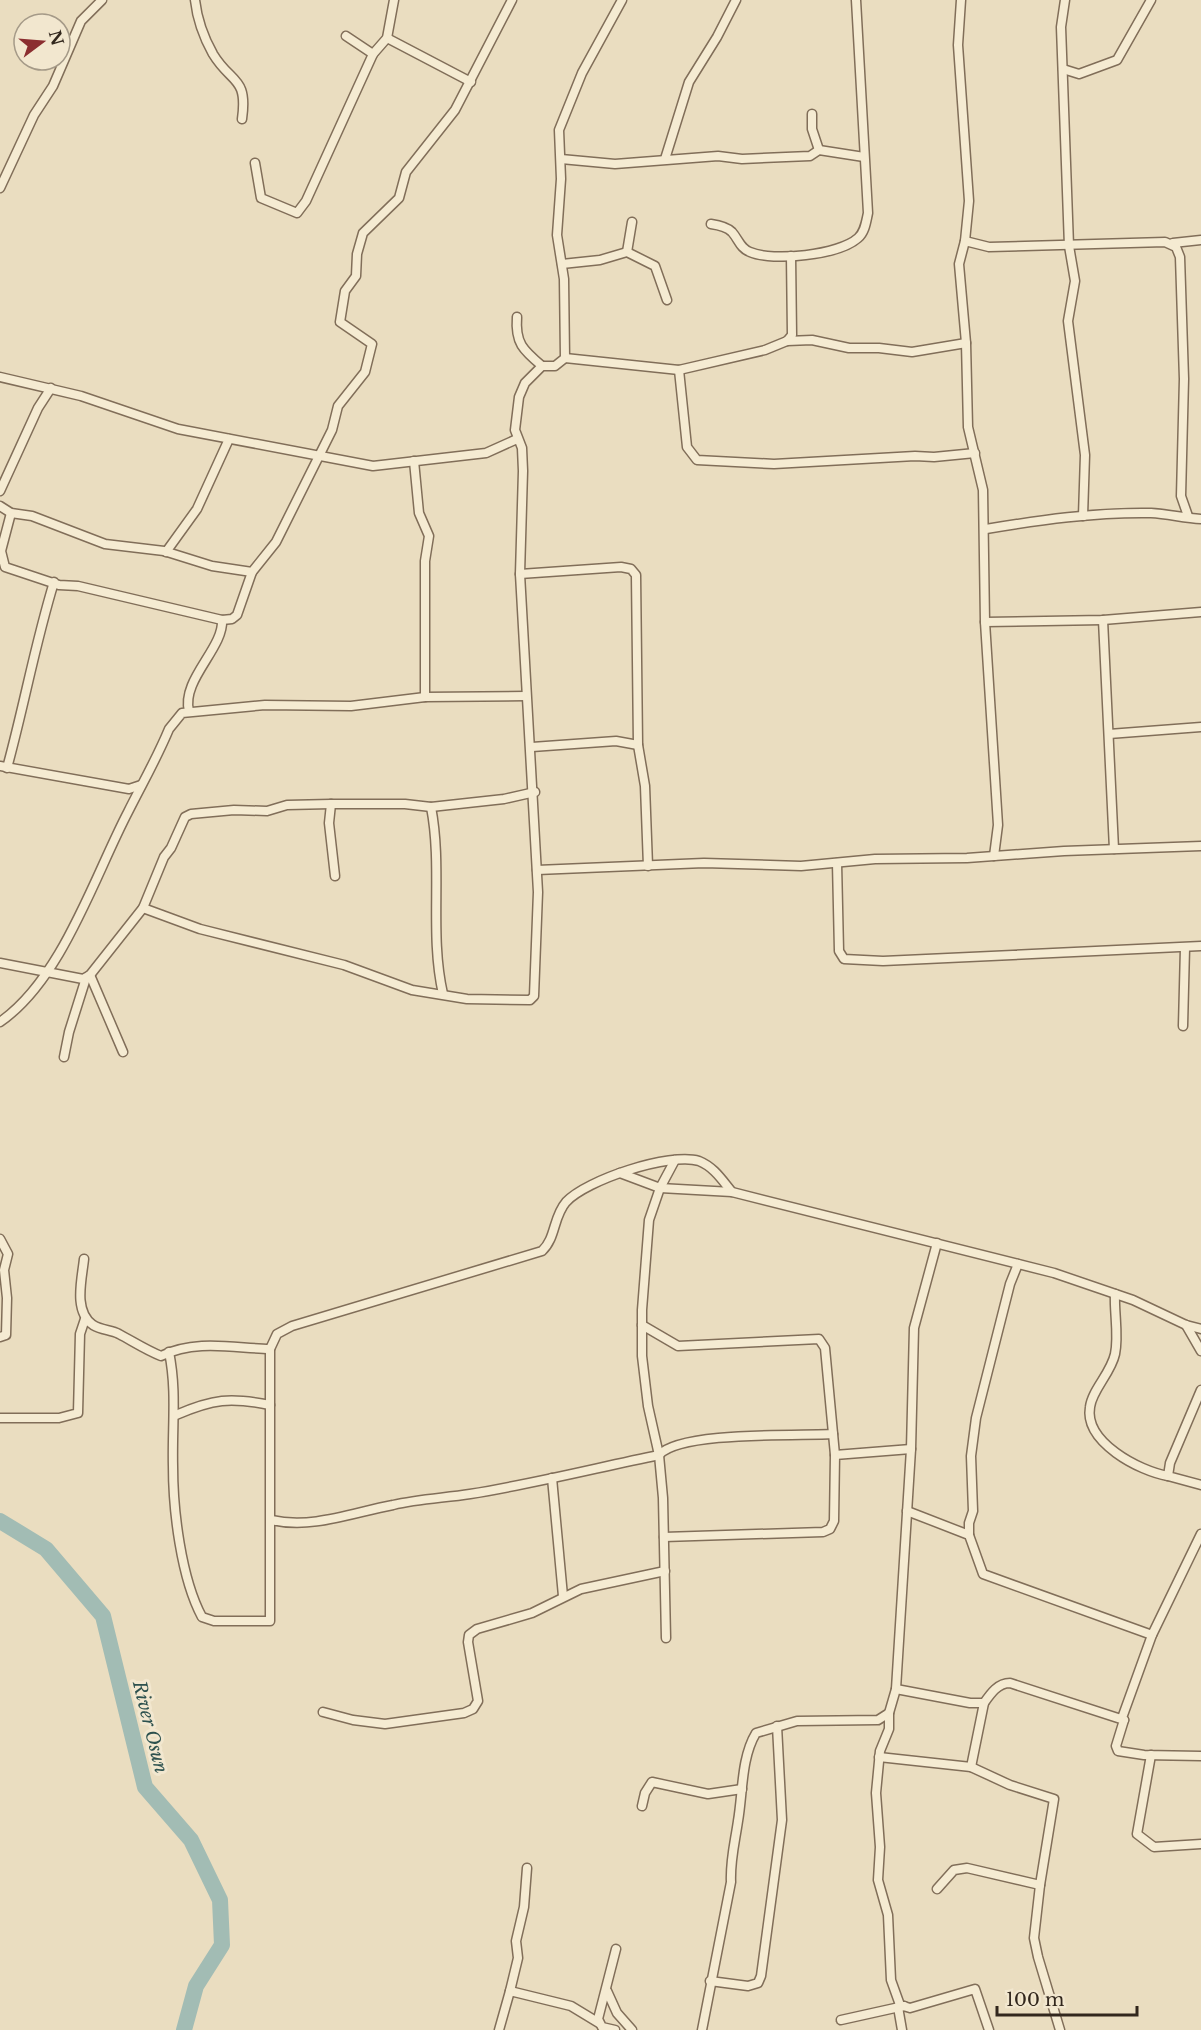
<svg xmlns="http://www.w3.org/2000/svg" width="1201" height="2030" font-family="'Libre Baskerville',serif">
<rect width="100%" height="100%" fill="#eaddc0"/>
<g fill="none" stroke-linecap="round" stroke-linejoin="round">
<polyline stroke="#a2bcb4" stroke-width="16" points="0,1521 46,1549 103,1616 145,1787 191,1840 220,1900 222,1945 196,1986 184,2030"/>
<g stroke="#816e59" stroke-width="11">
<g id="street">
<path d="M195 0C197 18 204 38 213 54 231 84 248 76 242 119"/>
<polyline points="961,0 958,45 969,201 965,241 959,264 966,343 968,427 983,490 985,622 998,825 994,856"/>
<polyline points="1065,0 1061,27 1069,246 1075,281 1068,321 1085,455 1083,516"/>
<polyline points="346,36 373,54 387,38 394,0"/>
<polyline points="387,38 471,82"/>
<polyline points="1063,69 1079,74 1117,60 1151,0"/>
<polyline points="812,114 812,129 819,150"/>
<polyline points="561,159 615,164 718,156 742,159 810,156 819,150 864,157"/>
<polyline points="665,159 689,82 717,37 736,0"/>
<polyline points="255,163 261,198 297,213 306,201 373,54"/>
<polyline points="0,188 34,115 53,86 81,21 102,0"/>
<path d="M711 224C718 225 727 227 732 232 739 240 740 248 750 252 773 262 839 255 858 238 865 232 866 222 868 213L856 0"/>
<polyline points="965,241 989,247 1165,242 1176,247 1180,257 1184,379 1181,496 1188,516"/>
<polyline points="1173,243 1201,240"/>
<polyline points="627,252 632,222"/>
<polyline points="562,264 600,260 627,252 655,266 667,300"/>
<path d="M517 317C515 343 523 350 542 366"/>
<polyline points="787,341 812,340 849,348 879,348 912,352 966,343"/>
<polyline points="565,358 679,370 765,350 787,341 792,335 791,256"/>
<polyline points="679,370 687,447 697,460 774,464 915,456 934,457 975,453"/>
<polyline points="0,377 81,396 178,429 373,466 486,453 517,439"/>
<polyline points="414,461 419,513 429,536 425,561 425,697"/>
<polyline points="0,491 38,408 51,388"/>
<polyline points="0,506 11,513 32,516 105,544 164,551 212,566 252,572 276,542 332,430 338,406 365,372 372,344 340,322 345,291 356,276 357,254 363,233 399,198 406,172 455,110 512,0"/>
<polyline points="11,513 1,551 5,567 59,585 78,586 222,620 232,619 237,615 252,572"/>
<path d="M986 529C1040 520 1095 512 1151 513 1168 514 1184 518 1201 519"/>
<polyline points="166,552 197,509 229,439"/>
<polyline points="520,574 621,567 631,569 636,575 638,745 645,786 648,866"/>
<polyline points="1103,620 1114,849"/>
<polyline points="985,622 1103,620 1201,612"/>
<path d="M189 711C181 680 224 648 222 620"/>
<polyline points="1109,734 1201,727"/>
<polyline points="532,747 616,741 638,745"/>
<polyline points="0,766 129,789 141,785"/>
<path d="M7 768C24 706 35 644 54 582"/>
<polyline points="331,804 329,823 335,876"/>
<path d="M431 807C443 869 429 933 443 994"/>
<polyline points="837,863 839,951 844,959 883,961 1201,946"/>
<polyline points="537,870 704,863 801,866 875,859 967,858 1064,851 1201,846"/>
<polyline points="143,908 200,929 344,965 412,990 467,999 530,1000 534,996 538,892 520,574 523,471 522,448 515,430 519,397 525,383 542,366 555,366 565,358 564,279 557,235 561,179 559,130 582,73 622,0"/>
<polyline points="0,963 83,979 90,975 143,908 164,857 171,848 185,817 191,814 234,810 267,811 287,805 331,804 405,804 431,807 504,799 535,792"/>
<polyline points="90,975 123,1052"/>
<path d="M0 1022C62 979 94 877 128 812 142 784 157 758 169 729L182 713 265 705 351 706 425 697 526 696"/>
<polyline points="1183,1026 1185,948"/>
<polyline points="64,1057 69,1032 86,978"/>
<polyline points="620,1173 660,1188 732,1192"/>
<polyline points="0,1239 8,1254 4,1270 7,1298 6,1335 0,1337"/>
<path d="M84 1259C82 1279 73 1311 93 1325 101 1330 111 1330 119 1334 134 1342 146 1350 161 1356 196 1339 233 1348 270 1349"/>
<path d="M1115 1294C1114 1313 1119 1335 1115 1354 1111 1373 1092 1390 1090 1407 1084 1442 1139 1471 1168 1476"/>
<polyline points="642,1325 678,1346 819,1339 825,1348 835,1455"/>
<polyline points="1186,1325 1201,1351"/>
<path d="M169 1352C177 1391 172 1426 173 1466 173 1510 181 1578 202 1617L214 1621H270V1349L277 1334 292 1326 542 1251C556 1238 553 1217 566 1202 586 1180 670 1152 699 1161 714 1167 722 1180 732 1192L1054 1273 1133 1300 1186 1325 1201 1329"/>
<polyline points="1201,1390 1170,1463 1168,1476 1201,1485"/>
<path d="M176 1415C213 1399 230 1397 270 1405"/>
<polyline points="0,1418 59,1418 78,1413 80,1334 85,1319"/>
<polyline points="552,1478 563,1596"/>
<polyline points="907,1511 969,1535 983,1574 1152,1635"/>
<path d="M271 1520C313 1529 351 1513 393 1505 418 1499 444 1498 470 1494 533 1484 596 1468 659 1455 680 1431 798 1436 833 1434"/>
<polyline points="969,1535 969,1523 973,1511 971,1456 976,1418 1010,1284 1018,1264"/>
<polyline points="664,1537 823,1532 830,1529 834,1521 835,1455 911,1449"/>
<polyline points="666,1638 663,1498 659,1455 648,1406 642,1356 642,1310 649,1220 660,1188 675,1160"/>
<polyline points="896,1689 911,1449 914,1328 937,1243"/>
<polyline points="323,1712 353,1720 385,1724 464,1713 473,1709 478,1701 468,1642 469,1635 477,1629 532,1613 581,1589 665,1571"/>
<polyline points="889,1713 889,1729 880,1751 876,1793 880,1847 878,1880 888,1915 891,1980 900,2005 910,2008 975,1989 989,2030"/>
<polyline points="1124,1720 1122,1718 1152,1635 1201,1534"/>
<polyline points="1151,1755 1137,1834 1154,1847 1201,1844"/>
<polyline points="879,1757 971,1767 1010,1785 1054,1799 1040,1885 1034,1938 1038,1957 1060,2030"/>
<polyline points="971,1767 984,1703"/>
<polyline points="642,1806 645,1793 652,1782 708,1794 742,1789"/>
<polyline points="937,1889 954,1870 967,1868 1040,1885"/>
<polyline points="710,1981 748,1986 758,1983 761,1976 782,1820 777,1726"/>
<polyline points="510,1991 518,1958 516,1941 524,1907 527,1868"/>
<polyline points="607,1991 617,2013 632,2030"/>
<polyline points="898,2007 902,2030"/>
<polyline points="841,2020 904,2006"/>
<polyline points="499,2030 510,1991 571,2006 599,2023"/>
<polyline points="615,2030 602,2027 598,2019 616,1949"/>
<path d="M702 2030 731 1882C730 1860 735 1842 738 1821 743 1792 741 1758 756 1733L797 1721 878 1720 889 1713 896 1689 970 1703H984C991 1693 998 1683 1010 1683L1124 1720 1116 1746 1118 1751 1144 1755 1201 1756"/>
</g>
</g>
<use href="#street" stroke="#f5ebd2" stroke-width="8"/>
</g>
<g text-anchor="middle" stroke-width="6" stroke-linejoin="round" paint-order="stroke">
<g font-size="18" font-style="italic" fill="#2d514e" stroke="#f2e7cf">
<text transform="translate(150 1727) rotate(76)" y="6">River Osun</text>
</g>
</g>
<g transform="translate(42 42) rotate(74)"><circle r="28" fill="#f2e7cf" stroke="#a59a88" stroke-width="1.5"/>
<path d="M0-4.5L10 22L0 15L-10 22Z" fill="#8b2e30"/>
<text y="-9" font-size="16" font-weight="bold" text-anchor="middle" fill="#32271d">N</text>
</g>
<path d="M997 2006v9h140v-9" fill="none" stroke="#32271d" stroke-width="3"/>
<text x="1006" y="2006" font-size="18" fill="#32271d" stroke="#f2e7cf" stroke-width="4.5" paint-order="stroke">100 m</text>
</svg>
